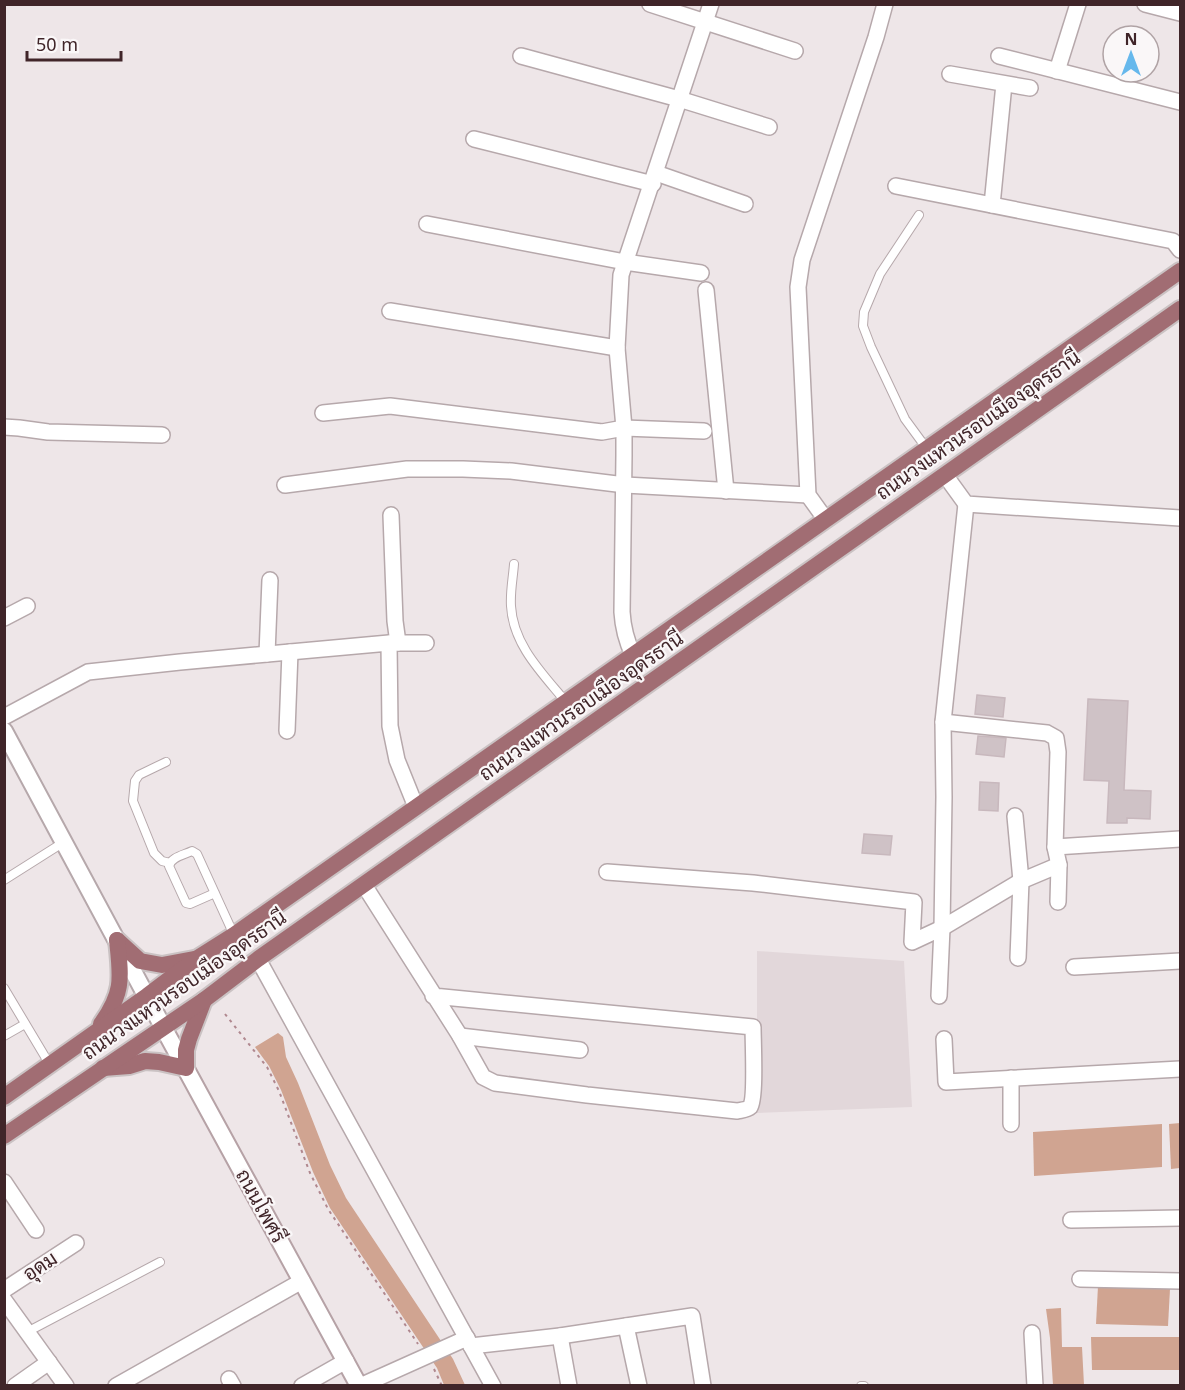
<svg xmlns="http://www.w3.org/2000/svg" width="1185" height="1390" font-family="'Noto Sans',Sarabun,sans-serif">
<rect width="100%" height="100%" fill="#eee6e8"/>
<polygon fill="#e2d7da" points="757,951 904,961 912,1107 757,1113"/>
<g fill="#d0a491">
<polygon points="278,1033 283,1037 286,1057 298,1083 330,1165 346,1198 453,1359 465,1385 444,1385 437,1368 330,1208 313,1172 281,1090 269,1066 255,1047"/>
<polygon points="1180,1123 1180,1168 1171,1169 1169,1124"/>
<polygon points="1162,1124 1162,1167 1034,1176 1033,1132"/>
<polygon points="1098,1286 1170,1289 1168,1326 1096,1324"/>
<polygon points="1061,1308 1062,1347 1082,1347 1084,1385 1053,1385 1050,1338 1046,1309"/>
<polygon points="1091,1337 1180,1337 1180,1370 1092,1370"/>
</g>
<g fill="#cfc2c6" stroke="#c8b8bd" stroke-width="1.5">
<polygon points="977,695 1005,698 1003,717 975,714"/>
<polygon points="1088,699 1128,701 1124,790 1151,791 1150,819 1127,818 1127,823 1107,823 1109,781 1084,780"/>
<polygon points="978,736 1006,738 1004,757 976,754"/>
<polygon points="980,782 999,783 998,811 979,810"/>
<polygon points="864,834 892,836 890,855 862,853"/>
</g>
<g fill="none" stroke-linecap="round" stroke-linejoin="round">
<g stroke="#b6a8ab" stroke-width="10">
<g id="service">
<polyline points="919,215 880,274 864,312 863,326 871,347 905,419 927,449"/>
<path d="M514 564C513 578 510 592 511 606 513 645 543 674 566 702"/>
<polyline points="166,762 139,775 135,781 133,801 154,853 162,861 170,863"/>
<polyline points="4,880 64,842"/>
<path d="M215 893 190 904 186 903 169 866C171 857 184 855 192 851L197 854 234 935"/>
<polyline points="4,988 50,1065"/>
<polyline points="4,1036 25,1024"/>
<polyline points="27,1332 160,1262"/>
<polyline points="861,1386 864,1386"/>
</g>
</g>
<g stroke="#b6a8ab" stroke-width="18">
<g id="minor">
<polyline points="650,4 795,51"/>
<polyline points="1145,4 1180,13"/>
<polyline points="521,56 679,99 769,127"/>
<polyline points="999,56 1180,102"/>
<polyline points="1057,71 1078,4"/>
<polyline points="950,74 1030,88"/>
<polyline points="474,139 653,184"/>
<polyline points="656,173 745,204"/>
<polyline points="896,186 1173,241 1180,250"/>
<polyline points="992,205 1004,84"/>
<polyline points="427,224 625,262 701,273"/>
<polyline points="706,290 726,491"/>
<polyline points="390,311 617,348"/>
<polyline points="323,413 390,406 602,432 624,428 704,431"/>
<polyline points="4,427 19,428 48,432 162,435"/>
<polyline points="945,475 966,504 1180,518"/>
<polyline points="285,485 407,469 463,469 511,471 625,485 808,495"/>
<polyline points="391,515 395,621 398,643"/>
<polyline points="826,520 808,495 798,287 802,260 876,37 885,4"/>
<polyline points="4,618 27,606"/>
<polyline points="390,643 426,643"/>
<polyline points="267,654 270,580"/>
<path d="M633 655C626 640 623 629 622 612L624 455V428L617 348 621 275 711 4"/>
<polyline points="4,717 88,672 180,662 389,643 390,726 397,760 416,807"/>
<polyline points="943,722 1047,733 1056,738 1058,752 1055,847"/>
<polyline points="287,731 290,652"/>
<polyline points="1015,816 1021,881 1018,958"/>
<polyline points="607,872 753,883 914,902 912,942 942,928 1021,881 1059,865"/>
<path d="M364 885 460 1036 483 1077 495 1083 587 1095 737 1111C741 1110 747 1110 750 1107 756 1099 753 1040 753 1027L433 996"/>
<polyline points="1058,902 1059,865 1055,847 1180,839"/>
<polyline points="258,959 493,1386"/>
<polyline points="1074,967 1180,961"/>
<polyline points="939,996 942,928 944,797 943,722 966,504"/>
<polyline points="460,1036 580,1050"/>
<polyline points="944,1039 946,1082 1180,1069"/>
<polyline points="1011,1078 1011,1124"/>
<polyline points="4,1182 36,1230"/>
<polyline points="1071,1220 1180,1218"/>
<polyline points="1080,1279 1180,1281"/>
<polyline points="4,1290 76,1243"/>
<polyline points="4,1300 66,1386"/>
<polyline points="626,1326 639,1386"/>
<polyline points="1032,1333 1035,1386"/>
<polyline points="560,1336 569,1386"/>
<polyline points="471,1346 560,1336 692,1316 703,1386"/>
<polyline points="229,1379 233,1386"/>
<polyline points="15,1386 49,1362"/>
<polyline points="116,1386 302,1281"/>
<polyline points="302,1386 346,1361"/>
<polyline points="360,1386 467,1338"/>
</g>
</g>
<g stroke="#b6a8ab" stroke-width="20">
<polyline id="tertiary" points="4,731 163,1027"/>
</g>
<g stroke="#b6a2a6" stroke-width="20">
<polyline id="secondary" points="163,1027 359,1386"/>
</g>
<g stroke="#cac2c3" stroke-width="20">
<g id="primary">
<polyline points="117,940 140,961 162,965 194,959"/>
<path d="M101 1024C124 992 121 978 117 940"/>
<polyline points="103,1068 129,1066 145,1061 159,1062 186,1068 186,1050 189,1039 204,1000"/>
<polyline points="4,1097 147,996 196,959 234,935 1180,271"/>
<polyline points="4,1136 204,1000 258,959 1180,309"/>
</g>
</g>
<g stroke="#b0888f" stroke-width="2" stroke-dasharray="3 4.5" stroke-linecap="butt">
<polyline points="225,1014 267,1067 279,1091 310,1173 328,1209 418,1344"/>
<polyline points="434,1369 442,1386"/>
</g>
<use href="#service" stroke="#fff" stroke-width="8"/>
<use href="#minor" stroke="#fff" stroke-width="15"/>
<use href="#tertiary" stroke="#fff" stroke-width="16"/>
<use href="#secondary" stroke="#fff" stroke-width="16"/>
<use href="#primary" stroke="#a16d73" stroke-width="16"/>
</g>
<g text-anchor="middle" stroke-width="4.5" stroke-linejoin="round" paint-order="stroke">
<g font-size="20" fill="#402529" stroke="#faf7f8">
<text transform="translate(978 425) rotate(-35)" y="7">ถนนวงแหวนรอบเมืองอุดรธานี</text>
<text transform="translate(581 706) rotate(-35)" y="7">ถนนวงแหวนรอบเมืองอุดรธานี</text>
<text transform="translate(184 985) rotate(-35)" y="7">ถนนวงแหวนรอบเมืองอุดรธานี</text>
<text transform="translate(261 1206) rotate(61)" y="7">ถนนโพศรี</text>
<text transform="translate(40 1266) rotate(-33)" y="7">อุดม</text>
</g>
</g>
<rect width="1185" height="1390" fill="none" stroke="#402529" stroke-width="12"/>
<g transform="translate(1131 54)"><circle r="28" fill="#faf7f8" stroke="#b0a3a5" stroke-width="1.5"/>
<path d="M0-4.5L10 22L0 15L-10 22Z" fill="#66b8ec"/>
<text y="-9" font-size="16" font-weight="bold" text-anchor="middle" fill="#402529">N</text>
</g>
<path d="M27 51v9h94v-9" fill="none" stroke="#402529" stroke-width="3"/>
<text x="36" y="51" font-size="18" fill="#402529" stroke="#faf7f8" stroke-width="4.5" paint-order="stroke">50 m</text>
</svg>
